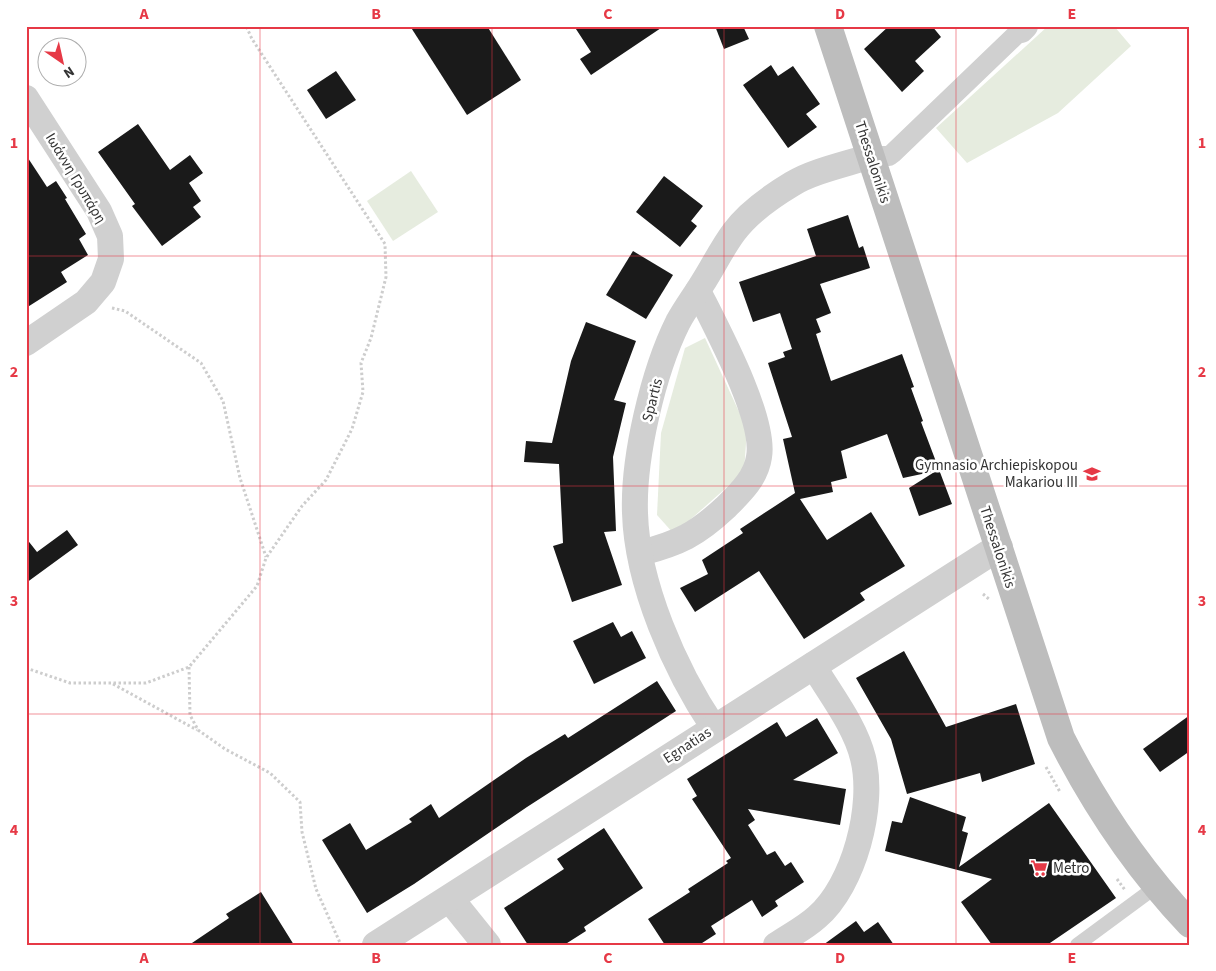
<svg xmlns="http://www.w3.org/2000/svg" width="1216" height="971" font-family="'Source Sans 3',sans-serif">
<rect width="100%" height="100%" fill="#fff"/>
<g fill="#e6ecdf">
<polygon points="1048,26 1114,26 1131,46 1058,113 967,163 936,128"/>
<polygon points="411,171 438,212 393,241 367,201"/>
<polygon points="705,338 747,429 744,472 674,534 657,515 661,433 685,348"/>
</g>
<g fill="#1a1a1a">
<polygon points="410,26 487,26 521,80 467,115"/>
<polygon points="574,26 664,26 591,75 580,59 591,52"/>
<polygon points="715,26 743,26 749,39 724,49"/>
<polygon points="889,26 932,26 941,37 915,61 924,71 902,92 864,49"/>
<polygon points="771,65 778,76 793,66 820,104 806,114 817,127 788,148 743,85"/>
<polygon points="336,71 356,100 326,119 307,90"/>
<polygon points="138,124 170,170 190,155 203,173 189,183 201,201 193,207 201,217 162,246 132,206 135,204 98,152"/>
<polygon points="26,155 47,187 56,181 67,198 65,199 86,234 79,239 88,255 61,272 67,282 26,308"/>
<polygon points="664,176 703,206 691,221 697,226 680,247 636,212"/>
<polygon points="848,215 859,248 863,246 870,268 820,284 831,313 816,319 821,332 816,334 831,381 902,354 914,387 911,388 923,421 921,422 952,504 919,516 909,488 936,471 903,478 887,434 841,451 847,478 831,482 833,492 800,499 827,540 871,512 905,566 860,593 865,600 804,639 759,571 695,612 680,588 708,574 702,560 743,533 740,529 795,493 783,439 792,437 768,363 785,357 783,352 792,349 780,313 753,322 739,282 816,256 807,229"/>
<polygon points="633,251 673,275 646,319 606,295"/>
<polygon points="586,322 636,341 614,400 626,403 613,457 616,531 604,532 622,585 572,602 553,546 563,543 559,464 524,462 526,441 552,443 571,361"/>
<polygon points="67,530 78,545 26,583 26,538 37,552"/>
<polygon points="613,622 621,637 632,631 646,658 594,684 573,641"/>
<polygon points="904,651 946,727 1016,704 1035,764 982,782 980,773 907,794 891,739 856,678"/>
<polygon points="657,681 676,711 527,807 414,884 367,913 322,840 350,823 366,850 412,822 409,819 431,804 439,818 526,758 565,734 568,738"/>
<polygon points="1190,715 1190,751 1160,772 1143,749"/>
<polygon points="817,718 838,753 793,780 846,789 840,825 748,809 755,820 748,825 767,855 775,851 785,866 791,862 804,882 775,901 778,906 762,917 752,900 711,926 716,934 699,945 665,945 648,919 690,892 688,889 728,863 726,861 731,858 692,799 697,796 687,779 777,722 786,737"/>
<polygon points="910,797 966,817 962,831 968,833 959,867 1049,803 1116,898 1047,945 992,945 961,902 992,879 885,851 892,821 902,823"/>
<polygon points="604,828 643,888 584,927 586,931 564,945 528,945 504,908 564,869 557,859"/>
<polygon points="261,892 294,945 189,945 229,918 226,914"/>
<polygon points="856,921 864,932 878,922 894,945 823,945"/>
</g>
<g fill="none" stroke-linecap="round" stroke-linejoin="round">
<g stroke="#cdcdcd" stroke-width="3" stroke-dasharray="2.5 2.5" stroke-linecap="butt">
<polyline points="112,308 125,311 201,363 223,401 240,478 266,557"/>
<polyline points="983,594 990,600"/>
<polyline points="189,667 190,715 198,730 225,749 270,773 300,802 302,832 316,889 341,945"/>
<polyline points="26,668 70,683 146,683 189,667 257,586 266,558 302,506 326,480 352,429 363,392 361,363 371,338 386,277 385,244 252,39 246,26"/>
<polyline points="113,684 197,730"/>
<polyline points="1046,767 1060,792"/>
<polyline points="1117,879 1125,890"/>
</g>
<polyline stroke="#d0d0d0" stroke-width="14" points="1077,945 1157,886"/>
<polyline stroke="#d0d0d0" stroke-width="20" points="871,156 889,156 893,153 1021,30"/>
<g stroke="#d0d0d0" stroke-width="26">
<polyline points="1021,30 1025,26"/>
<polyline points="26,98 99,211 110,236 111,259 103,282 86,302 26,343"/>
<path d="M641 553C679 543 696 535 726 507 740 493 756 478 759 457 766 419 716 327 698 291"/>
<path d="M714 728C675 670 637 584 635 513 633 458 653 372 678 322 685 309 694 297 702 284 713 267 722 248 734 232 748 213 772 196 792 184 813 171 847 164 871 156"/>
<path d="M776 945C789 936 805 928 817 917 854 885 875 806 863 758 855 725 830 694 813 665"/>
</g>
<g stroke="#d0d0d0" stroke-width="28">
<polyline points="450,899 487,945"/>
<polyline points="376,945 999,547"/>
</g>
<path stroke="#bdbdbd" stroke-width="28" d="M828 26 1061 738C1095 805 1139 870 1190 924"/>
</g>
<path fill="none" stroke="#e63946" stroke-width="1" stroke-opacity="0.55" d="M260 26V945M492 26V945M724 26V945M956 26V945M26 256H1190M26 486H1190M26 714H1190"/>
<defs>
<g id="school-bare" transform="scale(1.35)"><path d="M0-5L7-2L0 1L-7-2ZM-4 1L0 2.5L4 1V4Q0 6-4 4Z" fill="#e63946" stroke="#fff" stroke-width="2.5" paint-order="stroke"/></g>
<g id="supermarket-bare" transform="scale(1.35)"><path d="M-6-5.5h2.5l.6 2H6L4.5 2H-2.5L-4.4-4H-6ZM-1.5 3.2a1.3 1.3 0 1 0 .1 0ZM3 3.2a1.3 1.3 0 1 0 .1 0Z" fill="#e63946" stroke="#fff" stroke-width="2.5" paint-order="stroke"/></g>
</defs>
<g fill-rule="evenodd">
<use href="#school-bare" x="1092" y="474"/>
<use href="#supermarket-bare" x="1039" y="868"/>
</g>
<g text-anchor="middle" stroke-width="5" stroke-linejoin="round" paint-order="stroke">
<g font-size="15" fill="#333" stroke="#fff">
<text transform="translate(873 162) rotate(72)" y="5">Thessalonikis</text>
<text transform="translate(76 178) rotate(59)" y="5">Ιωάννη Γρυπάρη</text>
<text transform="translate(652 400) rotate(-76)" y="5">Spartis</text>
<text transform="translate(998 547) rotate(72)" y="5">Thessalonikis</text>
<text transform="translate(687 745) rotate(-33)" y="5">Egnatias</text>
</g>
<g font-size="15" fill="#333" stroke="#fff" text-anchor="end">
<text x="1078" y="470">Gymnasio Archiepiskopou<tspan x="1078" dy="17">Makariou III</tspan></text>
<text x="1053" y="873" text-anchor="start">Metro</text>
</g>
</g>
<rect width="1216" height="971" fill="none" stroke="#ffffff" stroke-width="55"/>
<g transform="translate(62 62) rotate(146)"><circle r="24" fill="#ffffff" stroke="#adadad"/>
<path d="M0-4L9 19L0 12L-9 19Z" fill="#e63946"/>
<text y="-8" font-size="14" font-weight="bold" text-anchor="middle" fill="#333333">N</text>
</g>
<rect x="28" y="28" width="1160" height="916" fill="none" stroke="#e63946" stroke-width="2"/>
<g font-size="16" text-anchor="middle" font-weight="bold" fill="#e63946">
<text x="144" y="19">A</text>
<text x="376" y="19">B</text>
<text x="608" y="19">C</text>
<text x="840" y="19">D</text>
<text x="1072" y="19">E</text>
<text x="14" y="148">1</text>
<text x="1202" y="148">1</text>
<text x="14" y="377">2</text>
<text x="1202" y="377">2</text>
<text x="14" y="606">3</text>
<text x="1202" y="606">3</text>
<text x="14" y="835">4</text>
<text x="1202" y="835">4</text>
<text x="144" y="963">A</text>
<text x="376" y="963">B</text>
<text x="608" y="963">C</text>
<text x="840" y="963">D</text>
<text x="1072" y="963">E</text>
</g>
</svg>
